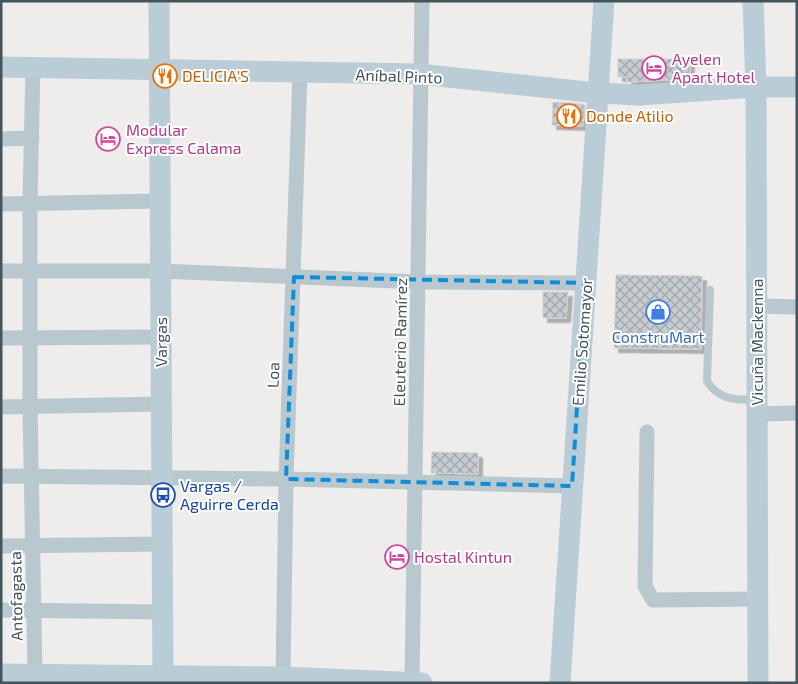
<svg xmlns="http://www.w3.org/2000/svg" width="798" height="684" font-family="'Exo 2',sans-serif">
<defs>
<pattern id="building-cross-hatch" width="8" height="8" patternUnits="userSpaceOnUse" patternTransform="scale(1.25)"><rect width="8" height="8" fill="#c5cbd0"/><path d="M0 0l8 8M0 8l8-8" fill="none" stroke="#a2a7ac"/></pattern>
<filter id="shadow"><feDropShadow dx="4.5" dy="4.5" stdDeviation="0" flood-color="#0004"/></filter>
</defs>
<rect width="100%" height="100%" fill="#efecec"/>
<g fill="url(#building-cross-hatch)" stroke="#cfd4d9" filter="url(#shadow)">
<polygon points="618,59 690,59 690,79 627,82 627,77 618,77"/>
<polygon points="553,102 583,104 585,106 583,126 552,125"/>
<polygon points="616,275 702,276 701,349 614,348"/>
<polygon points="543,292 568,292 566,318 543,318"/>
<polygon points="432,452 478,453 478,474 431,473"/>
</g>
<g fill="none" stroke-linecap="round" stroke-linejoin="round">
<path stroke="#b8c8ce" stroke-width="8" d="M710 290 707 381C718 400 736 400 756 400"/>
<g stroke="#b8c8ce" stroke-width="15">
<polyline points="33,66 30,203 30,407 35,674"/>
<polyline points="1,139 32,138"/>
<polyline points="1,204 160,201"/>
<polyline points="1,271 160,271 419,282 585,283"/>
<polyline points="757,306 797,307"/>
<polyline points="1,338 161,337"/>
<polyline points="1,407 161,404"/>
<polyline points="757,414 797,413"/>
<polyline points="647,432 645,586 653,600 757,599"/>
<polyline points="1,476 286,479 572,486"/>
<polyline points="1,546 162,544"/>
<polyline points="1,610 163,612"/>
<polyline points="283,677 286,479 300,73"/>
<polyline points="412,683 422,1"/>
</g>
<g stroke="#bacdd6" stroke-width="21">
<polyline points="159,1 163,683"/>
<polyline points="753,1 756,87 758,683"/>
<polyline points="1,67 419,74 597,93 639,95 756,87 797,87"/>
<polyline points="1,674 283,677 422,683"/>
<polyline points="560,683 604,1"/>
</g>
</g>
<path fill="none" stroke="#0e8eda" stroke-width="4" stroke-dasharray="10 6" stroke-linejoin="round" d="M294 277 585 283 572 486 286 479Z"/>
<defs>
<g id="hotel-ring" transform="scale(1.25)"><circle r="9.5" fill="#fff" stroke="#d1479c" stroke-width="1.5"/><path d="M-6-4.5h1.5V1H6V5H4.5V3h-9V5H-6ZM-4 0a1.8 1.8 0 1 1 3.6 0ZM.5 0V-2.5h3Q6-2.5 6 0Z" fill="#d1479c"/></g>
<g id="restaurant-ring" transform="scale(1.25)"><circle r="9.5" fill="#fff" stroke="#e8710a" stroke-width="1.5"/><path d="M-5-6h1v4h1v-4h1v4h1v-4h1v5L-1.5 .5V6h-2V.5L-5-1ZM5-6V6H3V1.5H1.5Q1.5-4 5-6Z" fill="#e8710a"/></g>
<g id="shop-ring" transform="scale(1.25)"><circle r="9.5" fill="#fff" stroke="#3f7fe0" stroke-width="1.5"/><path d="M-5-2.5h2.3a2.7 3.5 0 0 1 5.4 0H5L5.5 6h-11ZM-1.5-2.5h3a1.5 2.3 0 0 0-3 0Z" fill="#3f7fe0"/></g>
<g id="bus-ring" transform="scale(1.25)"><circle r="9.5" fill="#fff" stroke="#1a4fb4" stroke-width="1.5"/><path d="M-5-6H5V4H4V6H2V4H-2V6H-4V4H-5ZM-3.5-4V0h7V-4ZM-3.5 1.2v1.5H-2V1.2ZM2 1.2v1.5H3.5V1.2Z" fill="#1a4fb4"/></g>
</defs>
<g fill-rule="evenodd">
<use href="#hotel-ring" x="654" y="68"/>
<use href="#restaurant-ring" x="165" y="76"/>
<use href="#restaurant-ring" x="569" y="116"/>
<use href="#hotel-ring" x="108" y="139"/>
<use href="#shop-ring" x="658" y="312"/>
<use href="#bus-ring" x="163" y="495"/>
<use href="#hotel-ring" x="397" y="557"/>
</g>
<g text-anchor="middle" stroke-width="4" stroke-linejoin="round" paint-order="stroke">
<g font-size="16" fill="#b23c85" stroke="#fff" text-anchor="start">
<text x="672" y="65">Ayelen<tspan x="672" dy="18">Apart Hotel</tspan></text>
<text x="126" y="136">Modular<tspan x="126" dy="18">Express Calama</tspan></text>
<text x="414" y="563">Hostal Kintun</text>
</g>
<g font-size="16" fill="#c56008" stroke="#fff" text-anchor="start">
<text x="182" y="82">DELICIA'S</text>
<text x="586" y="122">Donde Atilio</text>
</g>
<g font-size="16" fill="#43545b" stroke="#fff">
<text transform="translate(399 76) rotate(2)" y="6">Aníbal Pinto</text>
<text transform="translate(161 342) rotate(-90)" y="6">Vargas</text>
<text transform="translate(400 342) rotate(-89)" y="6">Eleuterio Ramírez</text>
<text transform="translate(582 342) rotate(-86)" y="6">Emilio Sotomayor</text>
<text transform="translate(757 342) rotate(-90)" y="6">Vicuña Mackenna</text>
<text transform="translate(273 375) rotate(-88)" y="6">Loa</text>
<text transform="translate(16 596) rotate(-91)" y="6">Antofagasta</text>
</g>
<g font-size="16" fill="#366cbe" stroke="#fff">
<text x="658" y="343">ConstruMart</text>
</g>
<g font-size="16" fill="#164399" stroke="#fff" text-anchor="start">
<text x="180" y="492">Vargas /<tspan x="180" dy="18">Aguirre Cerda</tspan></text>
</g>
</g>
<rect width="798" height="684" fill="none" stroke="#43545b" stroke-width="5"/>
</svg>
